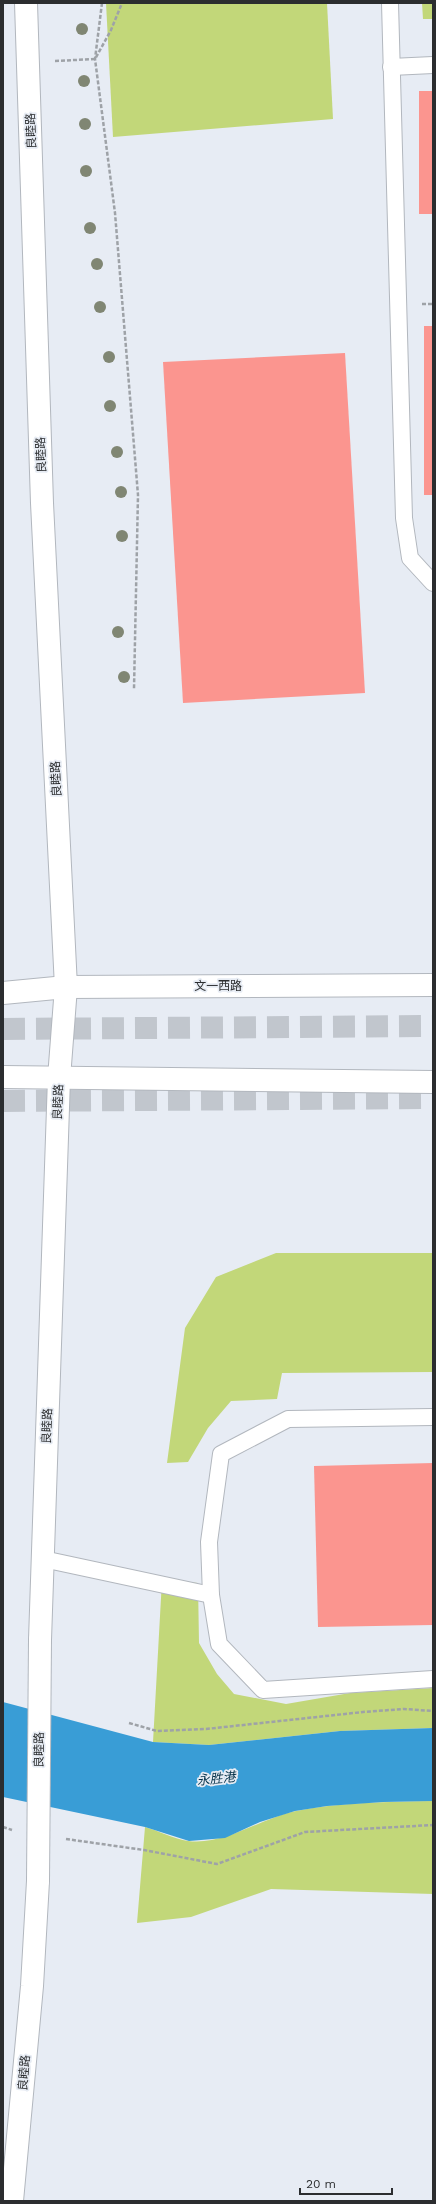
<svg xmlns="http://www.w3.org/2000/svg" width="436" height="2204" font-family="'Work Sans','Noto Sans SC',sans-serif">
<rect width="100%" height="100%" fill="#e7ecf4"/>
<g fill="#c2d779">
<polygon points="106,3 327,3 333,119 113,137"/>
<polygon points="422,3 433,3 433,19 423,19"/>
<polygon points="276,1253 433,1253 433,1372 282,1373 277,1399 231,1401 208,1428 188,1462 167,1463 185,1328 216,1277"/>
<polygon points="162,1580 198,1583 199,1643 217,1674 234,1694 286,1704 350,1693 433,1688 433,1728 340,1731 209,1745 153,1742"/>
<path d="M433 1801V1894L271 1889 191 1917 137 1923 145 1827C159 1831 174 1839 188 1841 224 1846 261 1818 296 1811 341 1802 387 1802 433 1801Z"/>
</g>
<polygon fill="#399dd6" points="3,1702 153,1742 209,1745 340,1731 433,1728 433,1801 383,1802 327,1806 295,1811 260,1822 225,1838 189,1841 145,1827 3,1797"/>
<g fill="#fb958f">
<rect x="419" y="91" width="14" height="123"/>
<rect x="424" y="326" width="9" height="169"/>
<polygon points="345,353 365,693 183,703 163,362"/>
<polygon points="433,1463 433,1625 318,1627 314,1466"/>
</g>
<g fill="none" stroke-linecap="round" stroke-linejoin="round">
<g stroke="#c1c6cd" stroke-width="22" stroke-dasharray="22 11" stroke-linecap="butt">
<polyline points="3,1029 433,1026"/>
<polyline points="3,1101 433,1098"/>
</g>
<g stroke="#b2b7be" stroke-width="18">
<g id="service">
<polyline points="390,3 404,518 410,558 433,583"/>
<polyline points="391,67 433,65"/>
<polyline points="433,1417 288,1419 221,1454 209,1542 211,1595 219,1644 263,1690 433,1679"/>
<polyline points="43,1559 211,1595"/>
</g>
</g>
<g stroke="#b2b7be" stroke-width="24">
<g id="primary">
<polyline points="26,3 42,503 66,987 59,1078 40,1640"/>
<polyline points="3,993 66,987 433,985"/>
<polyline points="3,1077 433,1082"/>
<polyline points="12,2201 32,1986 38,1881"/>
</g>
</g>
<g stroke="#9ea2a7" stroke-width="2.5" stroke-dasharray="4 2" stroke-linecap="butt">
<polyline points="102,3 95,59 115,213 138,495 134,689"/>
<polyline points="55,61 95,59 111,30 122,3"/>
<polyline points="422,304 433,304"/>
<polyline points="129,1723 157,1731 206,1729 363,1712 404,1709 433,1711"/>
<polyline points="3,1827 12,1830"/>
<polyline points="66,1839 144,1850 217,1864 305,1832 433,1825"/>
</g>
<use href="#service" stroke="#fff" stroke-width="16"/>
<use href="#primary" stroke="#fff" stroke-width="22"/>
<g stroke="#b2b7be" stroke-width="24" stroke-linecap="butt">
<polyline id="primary-bridge" points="38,1881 40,1640"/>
</g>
<use href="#primary-bridge" stroke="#fff" stroke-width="22"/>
</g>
<g fill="#808673">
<circle cx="82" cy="29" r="6"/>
<circle cx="84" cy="81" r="6"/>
<circle cx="85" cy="124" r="6"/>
<circle cx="86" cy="171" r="6"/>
<circle cx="90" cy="228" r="6"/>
<circle cx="97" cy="264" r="6"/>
<circle cx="100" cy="307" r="6"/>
<circle cx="109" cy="357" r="6"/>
<circle cx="110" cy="406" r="6"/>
<circle cx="117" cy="452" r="6"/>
<circle cx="121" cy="492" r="6"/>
<circle cx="122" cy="536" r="6"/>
<circle cx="118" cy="632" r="6"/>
<circle cx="124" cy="677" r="6"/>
</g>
<g text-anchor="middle" stroke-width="3.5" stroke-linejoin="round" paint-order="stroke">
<g font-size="12" fill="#2b2d2f" stroke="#e7ecf4">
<text transform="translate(31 131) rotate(-92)" y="4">良睦路</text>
<text transform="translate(41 455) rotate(-92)" y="4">良睦路</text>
<text transform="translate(56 779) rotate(-93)" y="4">良睦路</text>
<text x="218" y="990">文一西路</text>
<text transform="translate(58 1102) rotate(-88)" y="4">良睦路</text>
<text transform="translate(47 1426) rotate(-88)" y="4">良睦路</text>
<text transform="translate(39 1750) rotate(-89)" y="4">良睦路</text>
<text transform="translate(24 2073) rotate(-85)" y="4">良睦路</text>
</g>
<g font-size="13" font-style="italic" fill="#053249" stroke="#e7ecf4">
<text transform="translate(216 1778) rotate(-6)" y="5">永胜港</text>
</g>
</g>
<rect width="436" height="2204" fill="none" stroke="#2b2d2f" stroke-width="8"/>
<path d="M300 2188v6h92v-6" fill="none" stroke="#2b2d2f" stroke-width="2"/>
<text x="306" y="2188" font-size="12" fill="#2b2d2f" stroke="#e7ecf4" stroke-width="3" paint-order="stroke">20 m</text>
</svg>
